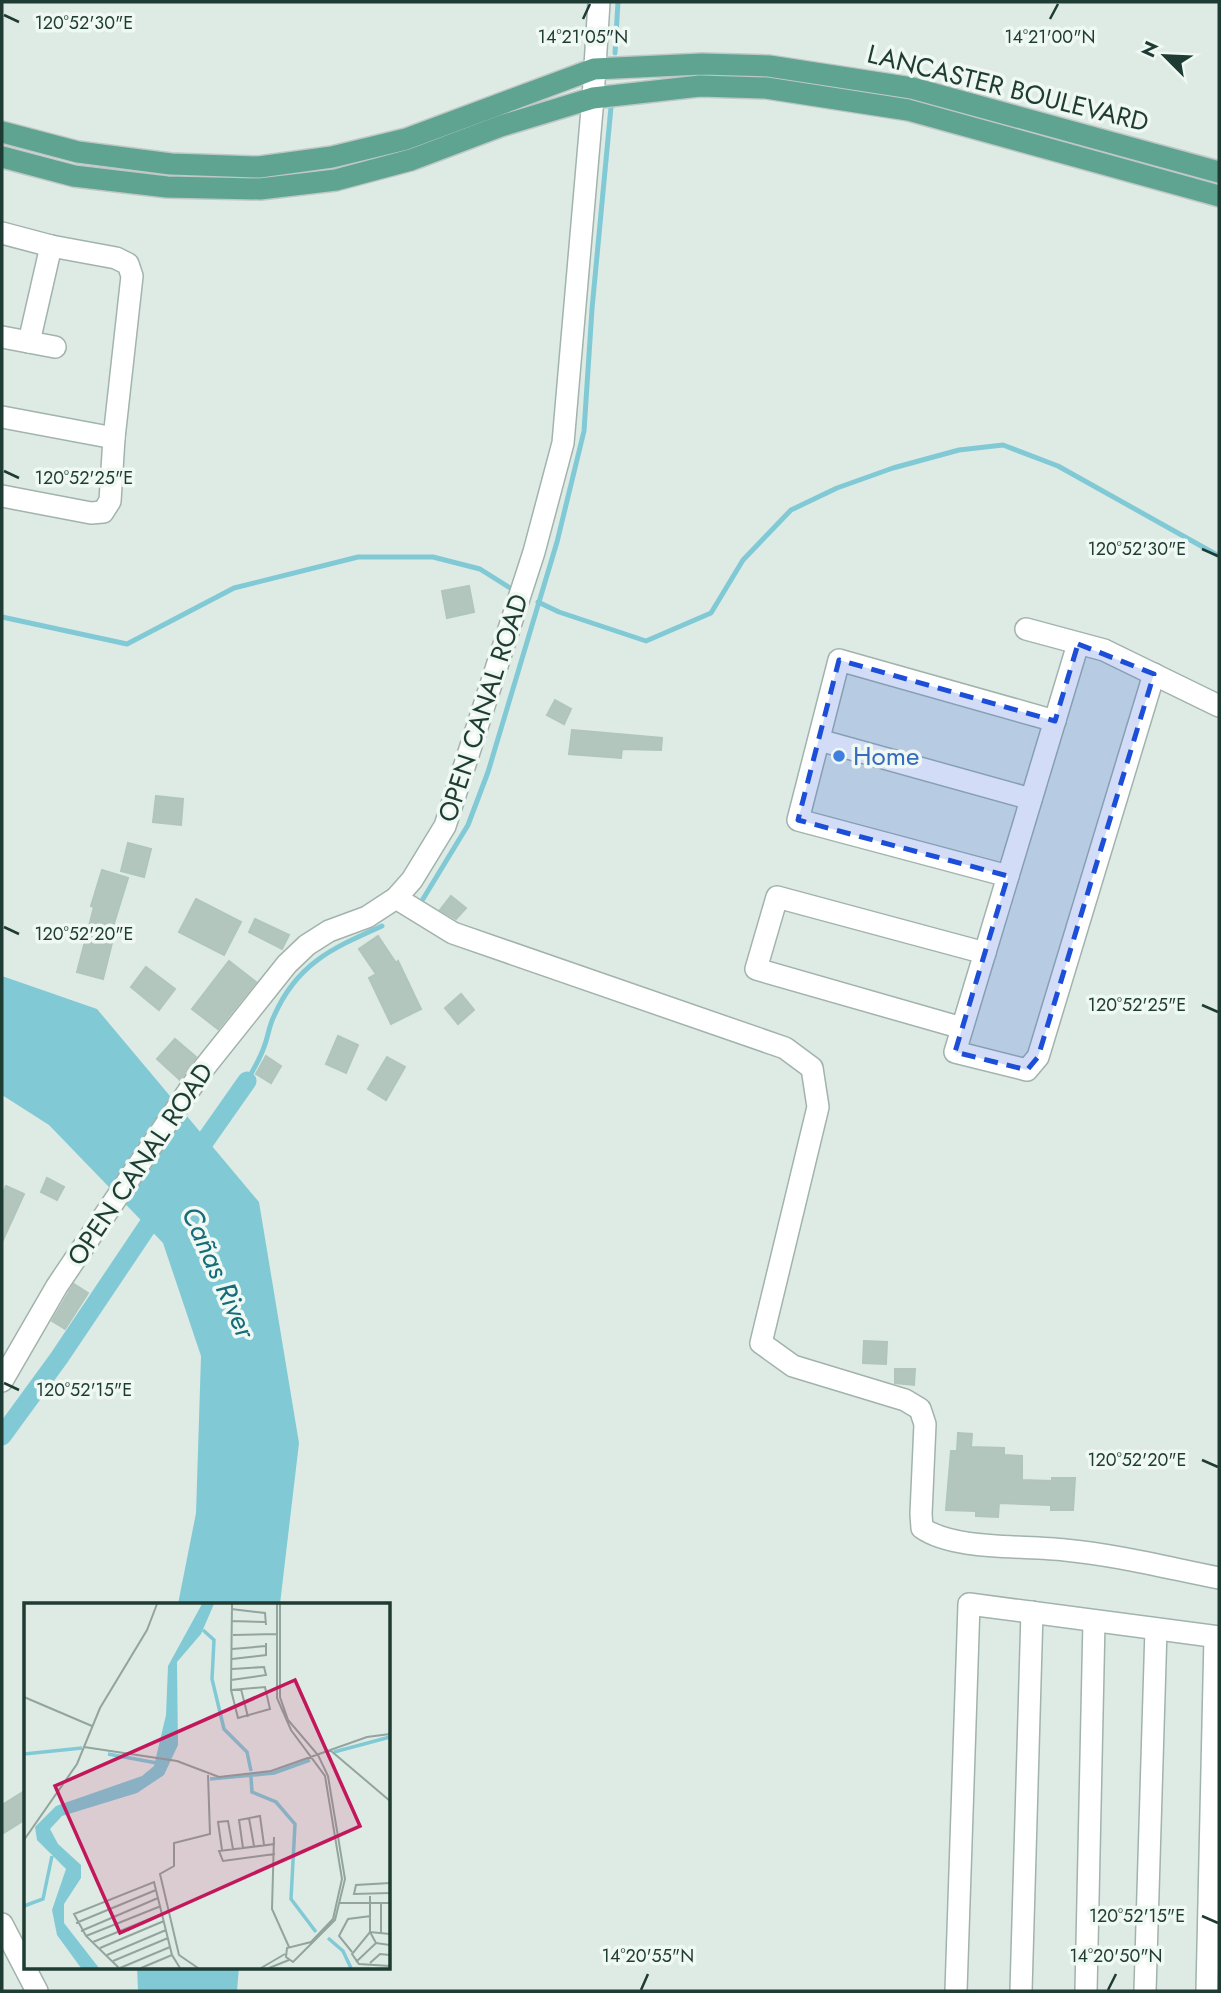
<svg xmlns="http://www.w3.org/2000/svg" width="1221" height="1993" font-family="Jost,sans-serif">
<rect width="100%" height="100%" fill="#deebe5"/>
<g fill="#81cad5">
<polygon points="2,976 97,1009 259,1202 299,1443 280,1604 178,1604 196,1513 201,1356 163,1243 49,1125 2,1095"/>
<polygon points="137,1967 239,1967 237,1991 138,1991"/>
</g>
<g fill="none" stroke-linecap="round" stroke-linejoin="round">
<g stroke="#81cad5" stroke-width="5">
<polyline points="615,53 618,2"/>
<polyline points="538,602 559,612 646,641 711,613 743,560 791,510 837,488 893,468 959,450 1003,445 1058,466 1219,556"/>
<polyline points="2,617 127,644 234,588 358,557 433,557 480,569 510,588"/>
<polyline points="423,899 468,825 488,772 557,542 584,431 592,309 611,107"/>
<path d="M247 1081C253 1070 260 1059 264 1047 268 1037 269 1026 274 1016 297 963 333 948 382 926"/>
</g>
<g stroke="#81cad5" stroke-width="19">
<polyline points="193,1158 247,1081"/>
<polyline points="2,1436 59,1358 161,1206"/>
</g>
</g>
<g fill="#b3c6be" stroke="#b0c5bc" stroke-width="2">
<polygon points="469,586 474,612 447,618 442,591"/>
<polygon points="555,700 571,709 564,724 547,715"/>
<polygon points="572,730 662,738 661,750 622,749 621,758 569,754"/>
<polygon points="156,796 183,799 181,825 153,822"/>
<polygon points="128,843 151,849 144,877 121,871"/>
<polygon points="102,870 128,878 112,930 115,931 103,979 77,972 94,907 91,906"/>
<polygon points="451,896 466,908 456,919 440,910"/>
<polygon points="196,899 241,922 224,955 179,932"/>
<polygon points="255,919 289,935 282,949 249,932"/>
<polygon points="378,936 396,963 398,961 421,1009 391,1024 369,978 376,974 359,949"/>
<polygon points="229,961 256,982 218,1029 192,1009"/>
<polygon points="146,967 175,989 159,1010 131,987"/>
<polygon points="461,994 474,1010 458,1024 445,1008"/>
<polygon points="338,1036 358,1045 346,1073 326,1064"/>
<polygon points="175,1039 196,1057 180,1080 157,1059"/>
<polygon points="266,1056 281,1066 271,1083 256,1074"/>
<polygon points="387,1057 405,1067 386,1100 368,1089"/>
<polygon points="47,1178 64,1187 57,1200 41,1192"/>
<polygon points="6,1186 24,1194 2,1242 2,1195"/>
<polygon points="74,1284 88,1293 65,1329 52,1321"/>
<polygon points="864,1341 887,1342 886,1364 863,1363"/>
<polygon points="895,1369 915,1369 914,1385 895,1383"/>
<polygon points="958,1433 972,1434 971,1447 1004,1448 1004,1455 1022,1456 1022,1480 1052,1481 1052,1478 1075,1478 1073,1510 1051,1510 1051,1505 999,1503 998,1517 976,1516 976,1511 946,1510 951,1451 957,1451"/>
<polygon points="26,1790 26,1819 2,1834 2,1805"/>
</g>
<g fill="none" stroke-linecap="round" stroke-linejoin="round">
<g stroke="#a1b3ac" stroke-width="24">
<g id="minor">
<polyline points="2,233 51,246 116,258 128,264 132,276 114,438 110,501 103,512 91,513 2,496"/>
<polyline points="2,337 55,347"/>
<polyline points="29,342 51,246"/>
<polyline points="2,417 114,438"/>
<polyline points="1026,629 1104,650 1219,706"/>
<polyline points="1078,644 955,1052 1027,1070 1038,1057 1154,674"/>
<polyline points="819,740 1031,799"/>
<polyline points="1008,876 798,820 839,660 1055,721"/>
<path d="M396 898 453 933 785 1048 812 1068 818 1107 761 1343 793 1366 905 1400 920 1409 925 1424 921 1514 922 1528C955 1551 1025 1545 1065 1550 1117 1555 1168 1568 1219 1578"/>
<polyline points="962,1028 756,969 777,897 985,953"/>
<polyline points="2,1381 57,1286 204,1068 287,964 307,945 329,931 367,917 396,898 412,880 445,826 534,552 563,443 593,98 599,2"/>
<polyline points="2,1924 37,1991"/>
<polyline points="956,1991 969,1604 1219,1637"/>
<polyline points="1021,1991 1032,1612"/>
<polyline points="1086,1991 1094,1621"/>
<polyline points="1145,1991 1156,1629"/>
<polyline points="1207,1991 1215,1637"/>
</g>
</g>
<g stroke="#c0c8c6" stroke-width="24">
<g id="major">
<polyline points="2,132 78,152 171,164 259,167 332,157 406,139 594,69 702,64 769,66 912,88 1219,172"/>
<polyline points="2,157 74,176 167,187 260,189 336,180 411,160 501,126 593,98 700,86 766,88 908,110 1219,196"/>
</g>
</g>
<use href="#minor" stroke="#fff" stroke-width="21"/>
<use href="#major" stroke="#5fa491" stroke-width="21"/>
</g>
<path fill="#1d4ed8" fill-opacity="0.2" stroke="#1d4ed8" stroke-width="5" stroke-dasharray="14 9" stroke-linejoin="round" d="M1078 644 1154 674 1038 1057 1027 1070 955 1052 1008 876 798 820 839 660 1055 721Z"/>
<path fill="none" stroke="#1e3c33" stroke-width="2.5" d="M4 15 19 22M583 19 590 4M1050 19 1058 4M4 471 19 478M1202 549 1218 556M4 927 19 934M1202 1005 1218 1012M4 1383 19 1390M1202 1460 1218 1467M1202 1916 1218 1923M641 1990 648 1974M1108 1990 1116 1974"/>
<circle fill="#3f7fe0" stroke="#eff8f3" stroke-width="2.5" cx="839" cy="756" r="7"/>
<g text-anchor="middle" stroke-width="7" stroke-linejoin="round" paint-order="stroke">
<g font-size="26" fill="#1e3c33" stroke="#eff8f3">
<text transform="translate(1008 88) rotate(14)" y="9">LANCASTER BOULEVARD</text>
<text transform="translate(483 708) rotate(-72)" y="9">OPEN CANAL ROAD</text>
<text transform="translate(140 1164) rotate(-56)" y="9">OPEN CANAL ROAD</text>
</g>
<g font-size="26" fill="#366cbe" stroke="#eff8f3" text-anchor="start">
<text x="853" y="765">Home</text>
</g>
<g font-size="28" font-style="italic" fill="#156c7b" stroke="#eff8f3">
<text transform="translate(219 1272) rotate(66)" y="10">Cañas River</text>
</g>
</g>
<g transform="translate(24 1603)">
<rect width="366" height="366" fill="#deebe5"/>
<path d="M178 1H190L177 31 153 59 154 142 140 172 113 190 38 213 26 226 34 241 57 262V275L40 301V320L75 365H57L33 332 28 307 42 266 13 237 11 224 32 203 118 173 130 163 142 112 144 63Z" fill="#81cad5"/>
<path fill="none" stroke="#81cad5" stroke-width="3.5" d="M179 27 190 37 188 76 200 126 223 149 227 168M310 149 366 134M0 151 58 145M84 151 133 160M227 174 228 189 252 199 271 221 267 296 292 329M186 176 250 170 286 157M0 303 19 296 28 253M304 335 319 348 327 365"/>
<path fill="none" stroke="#91a59e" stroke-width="2" d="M253 1V95L267 127 301 173 318 276 309 316 287 339 263 345 262 354 269 359 311 317 321 276 304 173 294 152 264 117 256 94V1M207 6 241 10 242 22M208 18 242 19M209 32 253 31M208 46 242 43M208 56 242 52V40M207 77 242 72 240 64 208 66M217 86 224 114M207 87 241 84 246 106 214 115 207 87 208 1M0 94 68 123M60 144 153 158 195 174 247 168 343 134 366 131M306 147 366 198M225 215 230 243M250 234 248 306 265 344M0 237 53 161 76 105 123 27 133 1M251 241 195 248 199 258 251 251M219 245 215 217 236 213 240 242M198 247 194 219 204 218 209 246M366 280 332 282 330 291 366 290M346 293V329L352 340M315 300H366M52 320 132 287M57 328 134 295M357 330V301M366 331 346 329 328 351 335 361 366 363M62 333 137 303M69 339 138 311M76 345 140 318M328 349 315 333 324 316 347 313M83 352 142 327M89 358 144 335M332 359 352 340 366 342M346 360 356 351 366 352M95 365 62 333 50 311 130 279 148 352 156 365M96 365 146 344M117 365 148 352M174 365 155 352 136 271 150 263V240L186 231 184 172M237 365 261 351M245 365 265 357"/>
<path fill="#c2185b" fill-opacity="0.15" stroke="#c2185b" stroke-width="3.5" d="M271 77 336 223 96 330 31 183Z"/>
<rect width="366" height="366" fill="none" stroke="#1e3c33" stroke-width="3.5"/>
</g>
<g font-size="18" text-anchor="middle" fill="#1e3c33" stroke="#eff8f3" stroke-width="7" stroke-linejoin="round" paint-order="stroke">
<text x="84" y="29">120°52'30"E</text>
<text x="583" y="43">14°21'05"N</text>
<text x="1050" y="43">14°21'00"N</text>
<text x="84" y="484">120°52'25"E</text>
<text x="1137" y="555">120°52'30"E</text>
<text x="84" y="940">120°52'20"E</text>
<text x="1137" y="1011">120°52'25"E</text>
<text x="84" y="1396">120°52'15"E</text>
<text x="1137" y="1466">120°52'20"E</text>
<text x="1137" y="1922">120°52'15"E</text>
<text x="648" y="1962">14°20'55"N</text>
<text x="1116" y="1962">14°20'50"N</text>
</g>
<rect width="1221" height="1993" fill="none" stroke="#1e3c33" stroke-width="7"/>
<g transform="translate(1165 56) rotate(294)" stroke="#eff8f3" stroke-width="5" paint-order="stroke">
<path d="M0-5L12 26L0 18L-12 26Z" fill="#1e3c33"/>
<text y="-10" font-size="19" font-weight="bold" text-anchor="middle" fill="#1e3c33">N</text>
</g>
</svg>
